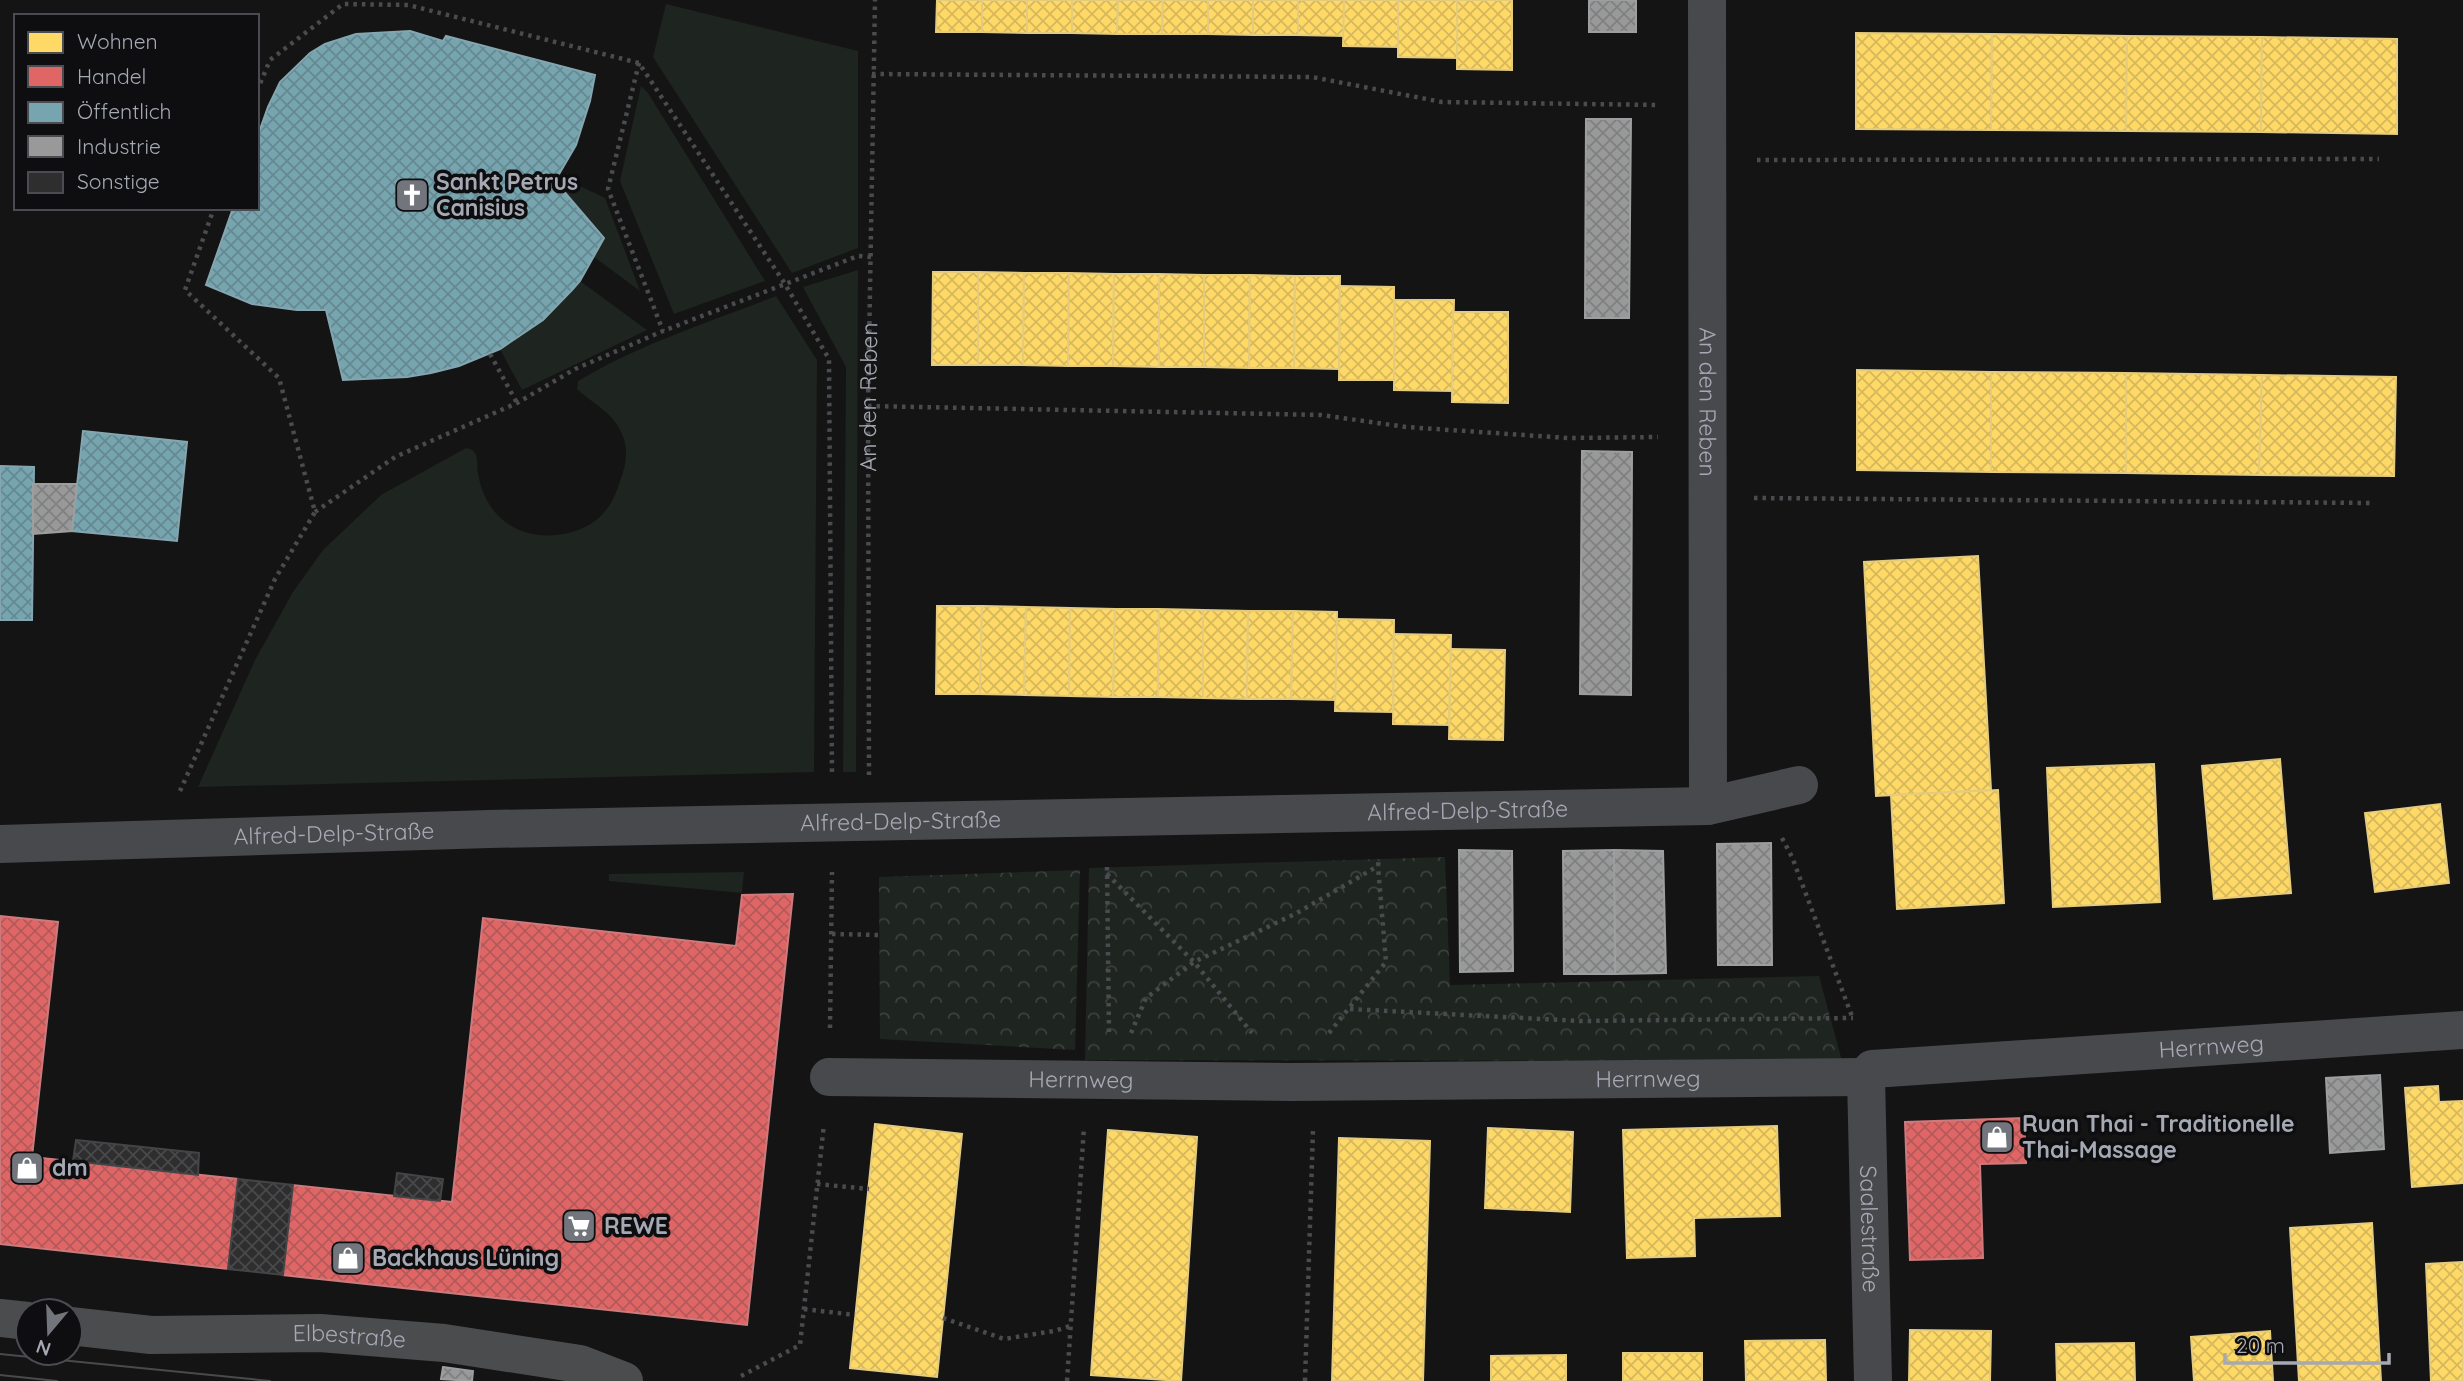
<svg xmlns="http://www.w3.org/2000/svg" width="2463" height="1381" font-family="Quicksand,sans-serif">
<defs>
<pattern id="park-crowns" width="20" height="18" patternUnits="userSpaceOnUse" patternTransform="scale(1.75)"><rect width="20" height="18" fill="#1e241f"/><path d="M2 6a3 3 0 1 1 6 0M12 15a3 3 0 1 1 6 0" fill="none" stroke="#3c413d"/></pattern>
<pattern id="homes-cross-hatch" width="8" height="8" patternUnits="userSpaceOnUse" patternTransform="scale(1.75)"><rect width="8" height="8" fill="#ffd966"/><path d="M0 0l8 8M0 8l8-8" fill="none" stroke="#d6b85c"/></pattern>
<pattern id="shops-cross-hatch" width="8" height="8" patternUnits="userSpaceOnUse" patternTransform="scale(1.75)"><rect width="8" height="8" fill="#e06666"/><path d="M0 0l8 8M0 8l8-8" fill="none" stroke="#b4595a"/></pattern>
<pattern id="public-cross-hatch" width="8" height="8" patternUnits="userSpaceOnUse" patternTransform="scale(1.75)"><rect width="8" height="8" fill="#76a5af"/><path d="M0 0l8 8M0 8l8-8" fill="none" stroke="#658891"/></pattern>
<pattern id="industry-cross-hatch" width="8" height="8" patternUnits="userSpaceOnUse" patternTransform="scale(1.75)"><rect width="8" height="8" fill="#999"/><path d="M0 0l8 8M0 8l8-8" fill="none" stroke="#7f8080"/></pattern>
<pattern id="building-cross-hatch" width="8" height="8" patternUnits="userSpaceOnUse" patternTransform="scale(1.75)"><rect width="8" height="8" fill="#2e2e2f"/><path d="M0 0l8 8M0 8l8-8" fill="none" stroke="#49494b"/></pattern>
</defs>
<rect width="100%" height="100%" fill="#141414"/>
<g fill="#1e241f">
<polygon points="666,4 858,51 858,248 792,273 653,57"/>
<polygon points="641,86 648,93 765,281 674,314 620,181"/>
<polygon points="559,176 605,198 640,291 594,257 604,238 555,181"/>
<polygon points="858,270 856,772 843,772 846,367 803,287"/>
<polygon points="580,281 647,330 522,390 500,349 543,320"/>
<path d="M776 296 817 360 814 772 198 787 255 660 293 592 323 550 381 495 466 448C471 449 472 449 475 453 478 458 477 467 478 474 483 500 496 521 522 531 549 541 588 534 606 510 612 503 617 491 620 481 626 466 629 450 622 434 613 412 593 404 577 389L578 381C639 344 710 322 776 296Z"/>
<polygon points="744,872 742,893 609,881 609,874"/>
</g>
<g fill="url(#park-crowns)">
<polygon points="1445,857 1450,985 1819,976 1842,1061 1085,1060 1089,868"/>
<polygon points="1080,870 1075,1050 880,1039 879,877"/>
</g>
<g fill="url(#homes-cross-hatch)" stroke="#e4cb7d" stroke-width="2">
<polygon points="937,0 982,0 982,32 936,32"/>
<polygon points="982,0 1027,0 1027,33 982,32"/>
<rect x="1027" y="0" width="45" height="33"/>
<polygon points="1072,0 1118,0 1117,34 1072,33"/>
<polygon points="1118,0 1163,0 1162,34 1117,34"/>
<polygon points="1163,0 1208,0 1208,34 1162,34"/>
<polygon points="1208,0 1253,0 1253,35 1208,34"/>
<rect x="1253" y="0" width="45" height="35"/>
<polygon points="1298,0 1344,0 1344,36 1298,35"/>
<polygon points="1344,0 1398,0 1398,47 1343,46"/>
<polygon points="1398,0 1457,0 1457,58 1398,57"/>
<polygon points="1457,0 1512,0 1512,70 1457,69"/>
<polygon points="1856,33 1992,34 1991,130 1856,129"/>
<polygon points="1992,34 2127,36 2126,131 1991,130"/>
<polygon points="2127,36 2262,37 2261,132 2126,131"/>
<polygon points="2262,37 2397,39 2397,134 2261,132"/>
<polygon points="933,272 978,272 978,365 932,365"/>
<polygon points="978,272 1024,273 1023,365 978,365"/>
<polygon points="1024,273 1069,273 1068,366 1023,365"/>
<polygon points="1069,273 1114,274 1113,366 1068,366"/>
<polygon points="1114,274 1159,274 1159,367 1113,366"/>
<polygon points="1159,274 1204,275 1204,367 1159,367"/>
<polygon points="1204,275 1250,275 1249,368 1204,367"/>
<polygon points="1250,275 1295,276 1294,368 1249,368"/>
<polygon points="1295,276 1340,276 1339,369 1294,368"/>
<polygon points="1340,286 1394,287 1394,380 1339,380"/>
<polygon points="1395,300 1454,300 1452,391 1394,390"/>
<polygon points="1453,312 1508,312 1508,403 1452,402"/>
<polygon points="1857,370 1991,372 1991,472 1857,470"/>
<polygon points="1991,372 2126,373 2126,473 1991,472"/>
<polygon points="2126,373 2262,375 2259,475 2126,473"/>
<polygon points="2262,375 2396,377 2394,476 2259,475"/>
<polygon points="1978,556 1991,790 1876,796 1864,562"/>
<polygon points="937,606 982,606 980,694 936,694"/>
<polygon points="982,606 1026,607 1024,695 980,694"/>
<polygon points="1026,607 1070,608 1069,696 1024,695"/>
<polygon points="1070,608 1115,609 1113,697 1069,696"/>
<polygon points="1115,609 1159,609 1158,697 1113,697"/>
<polygon points="1159,609 1203,610 1203,698 1158,697"/>
<polygon points="1203,610 1248,611 1247,699 1203,698"/>
<polygon points="1248,611 1293,611 1291,699 1247,699"/>
<polygon points="1293,611 1337,612 1336,700 1291,699"/>
<polygon points="1337,619 1394,620 1393,712 1335,711"/>
<polygon points="1394,634 1451,635 1449,725 1393,724"/>
<polygon points="1451,649 1505,650 1503,740 1449,739"/>
<polygon points="2280,759 2291,893 2214,899 2202,766"/>
<polygon points="2154,764 2160,902 2053,907 2047,768"/>
<polygon points="1998,790 2004,903 1897,909 1891,795"/>
<polygon points="2440,804 2449,883 2375,892 2365,813"/>
<polygon points="2438,1086 2439,1102 2463,1101 2463,1183 2412,1187 2405,1088"/>
<polygon points="875,1124 962,1134 937,1377 850,1368"/>
<polygon points="1777,1126 1780,1216 1694,1218 1695,1256 1627,1258 1623,1130"/>
<polygon points="1488,1128 1573,1132 1570,1212 1485,1208"/>
<polygon points="1108,1130 1197,1137 1181,1381 1091,1375"/>
<polygon points="1339,1138 1430,1141 1423,1381 1332,1381"/>
<polygon points="2372,1223 2381,1381 2299,1381 2290,1228"/>
<polygon points="2463,1262 2463,1381 2431,1381 2426,1264"/>
<polygon points="1910,1330 1991,1331 1990,1381 1909,1381"/>
<polygon points="2270,1331 2273,1381 2194,1381 2191,1337"/>
<polygon points="1825,1340 1826,1381 1746,1381 1745,1341"/>
<polygon points="2134,1343 2135,1381 2057,1381 2056,1344"/>
<rect x="1623" y="1353" width="79" height="28"/>
<polygon points="1566,1355 1566,1381 1491,1381 1491,1356"/>
</g>
<g fill="url(#shops-cross-hatch)" stroke="#ce7a7d" stroke-width="2">
<polygon points="793,894 747,1325 283,1275 293,1185 452,1202 483,918 736,946 742,895"/>
<polygon points="0,916 58,922 32,1157 238,1179 228,1269 0,1244"/>
<polygon points="2024,1118 2026,1163 1980,1164 1983,1258 1910,1260 1905,1122"/>
</g>
<g fill="url(#public-cross-hatch)" stroke="#84a6b0" stroke-width="2">
<polygon points="410,31 443,41 446,36 595,75 590,101 576,145 555,181 604,238 580,281 572,290 543,320 500,349 459,366 431,373 407,377 343,380 326,310 297,310 252,304 206,285 233,208 257,208 257,138 268,107 280,82 310,53 325,44 356,34"/>
<polygon points="83,431 187,442 177,541 72,531"/>
<polygon points="0,466 34,467 32,620 0,620"/>
</g>
<g fill="url(#industry-cross-hatch)" stroke="#9d9ea1" stroke-width="2">
<rect x="1589" y="0" width="47" height="32"/>
<polygon points="1586,119 1631,119 1629,318 1585,318"/>
<polygon points="1582,451 1632,452 1631,695 1580,694"/>
<polygon points="33,484 77,484 72,531 33,534"/>
<polygon points="1771,843 1772,965 1718,965 1717,844"/>
<polygon points="1459,850 1512,851 1513,971 1460,972"/>
<polygon points="1614,850 1663,851 1666,973 1615,974"/>
<polygon points="1614,850 1615,974 1564,974 1563,851"/>
<polygon points="2380,1075 2384,1149 2330,1153 2326,1078"/>
<polygon points="443,1367 473,1371 472,1381 441,1379"/>
</g>
<g fill="url(#building-cross-hatch)" stroke="#434447" stroke-width="2">
<polygon points="76,1140 199,1153 198,1175 73,1161"/>
<polygon points="397,1173 443,1179 440,1201 394,1196"/>
<polygon points="238,1179 293,1185 283,1275 228,1269"/>
</g>
<g fill="none" stroke-linecap="round" stroke-linejoin="round">
<g stroke="#4a4b4e" stroke-width="4.5" stroke-dasharray="3.5 5" stroke-linecap="butt">
<polyline points="639,63 608,189 663,331"/>
<polyline points="872,74 1312,77 1442,102 1658,105"/>
<polyline points="257,91 270,60 343,4 408,5 639,63 785,284 829,359 832,775"/>
<polyline points="1757,160 2379,159"/>
<polyline points="490,354 517,403"/>
<polyline points="868,406 1321,415 1406,427 1568,438 1658,437"/>
<polyline points="1754,498 2372,503"/>
<polyline points="315,512 395,457 517,403 575,369 663,331 858,256 872,257"/>
<path id="s1" d="M869 775 868 406 875 0"/>
<polyline points="180,791 275,579 315,512 279,378 185,290 214,208"/>
<polyline points="1782,838 1792,857 1853,1019"/>
<polyline points="1107,867 1109,1033"/>
<polyline points="1107,874 1194,962 1252,1033"/>
<polyline points="832,934 879,935"/>
<polyline points="1350,1009 1580,1021 1853,1018"/>
<polyline points="830,1028 832,872"/>
<polyline points="1131,1033 1146,998 1194,962 1297,913 1378,866 1379,858"/>
<polyline points="1329,1033 1386,962 1378,866"/>
<polyline points="817,1184 869,1189"/>
<polyline points="804,1309 855,1315"/>
<polyline points="943,1318 1004,1339 1054,1331 1070,1326"/>
<polyline points="741,1376 800,1345 824,1124"/>
<polyline points="1067,1381 1084,1127"/>
<polyline points="1305,1381 1313,1130"/>
</g>
<g stroke="#48494c" stroke-width="38">
<path id="s2" d="M1707 0 1708 806"/>
<path id="s3" d="M0 844 489 829 1708 806 1799 785"/>
<path id="s4" d="M829 1077 1291 1082 1866 1077"/>
<path id="s5" d="M1866 1077 1872 1069 2463 1030"/>
<path id="s6" d="M1866 1077 1873 1381"/>
</g>
<g stroke="#4a4c4e" stroke-width="38">
<polyline points="0,1318 28,1321"/>
<path id="s7" d="M70 1326 151 1335 320 1333 444 1343 580 1364 624 1381"/>
</g>
<g stroke="#494a4d" stroke-width="2">
<polyline points="0,1354 270,1381"/>
<polyline points="0,1375 57,1381"/>
</g>
</g>
<defs>
<g id="church-square" transform="scale(1.75)"><rect x="-9" y="-9" width="18" height="18" rx="4" fill="#72757c" stroke="#0e0e10"/><path d="M-1.2-6h2.4v3.5h3.3v2.4h-3.3V6h-2.4V-.1h-3.3v-2.4h3.3Z" fill="#fff"/></g>
<g id="shop-square" transform="scale(1.75)"><rect x="-9" y="-9" width="18" height="18" rx="4" fill="#72757c" stroke="#0e0e10"/><path d="M-5-2.5h2.3a2.7 3.5 0 0 1 5.4 0H5L5.5 6h-11ZM-1.5-2.5h3a1.5 2.3 0 0 0-3 0Z" fill="#fff"/></g>
<g id="supermarket-square" transform="scale(1.75)"><rect x="-9" y="-9" width="18" height="18" rx="4" fill="#72757c" stroke="#0e0e10"/><path d="M-6-5.5h2.5l.6 2H6L4.5 2H-2.5L-4.4-4H-6ZM-1.5 3.2a1.3 1.3 0 1 0 .1 0ZM3 3.2a1.3 1.3 0 1 0 .1 0Z" fill="#fff"/></g>
</defs>
<g fill-rule="evenodd">
<use href="#church-square" x="412" y="195"/>
<use href="#shop-square" x="1997" y="1137"/>
<use href="#shop-square" x="27" y="1168"/>
<use href="#supermarket-square" x="579" y="1226"/>
<use href="#shop-square" x="348" y="1258"/>
</g>
<g text-anchor="middle" stroke-width="7" stroke-linejoin="round" paint-order="stroke">
<g font-size="23" font-weight="bold" fill="#a5a9b4" stroke="#0e0e10" text-anchor="start">
<text x="436" y="190">Sankt Petrus<tspan x="436" dy="26">Canisius</tspan></text>
<text x="2022" y="1132">Ruan Thai - Traditionelle<tspan x="2022" dy="26">Thai-Massage</tspan></text>
<text x="52" y="1176">dm</text>
<text x="604" y="1234">REWE</text>
<text x="372" y="1266">Backhaus Lüning</text>
</g>
<g font-size="23" fill="#a5a9b4" stroke="#0e0e10">
<text dy="8" stroke="none"><textPath href="#s1" startOffset="378">An den Reben</textPath></text>
<text dy="8" stroke="none"><textPath href="#s2" startOffset="402">An den Reben</textPath></text>
<text dy="8" stroke="none"><textPath href="#s3" startOffset="1468">Alfred-Delp-Straße</textPath></text>
<text dy="8" stroke="none"><textPath href="#s3" startOffset="901">Alfred-Delp-Straße</textPath></text>
<text dy="8" stroke="none"><textPath href="#s3" startOffset="334">Alfred-Delp-Straße</textPath></text>
<text dy="8" stroke="none"><textPath href="#s5" startOffset="350">Herrnweg</textPath></text>
<text dy="8" stroke="none"><textPath href="#s4" startOffset="819">Herrnweg</textPath></text>
<text dy="8" stroke="none"><textPath href="#s4" startOffset="252">Herrnweg</textPath></text>
<text dy="8" stroke="none"><textPath href="#s6" startOffset="152">Saalestraße</textPath></text>
<text dy="8" stroke="none"><textPath href="#s7" startOffset="280">Elbestraße</textPath></text>
</g>
</g>
<rect x="14" y="14" width="245" height="196" fill="#0e0e10" stroke="#4a4c52" stroke-width="2"/>
<rect x="28" y="32" width="35" height="21" fill="#ffd966" stroke="#4a4c52" stroke-width="2"/>
<text x="77" y="49" font-size="21" fill="#a5a9b4">Wohnen</text>
<rect x="28" y="66" width="35" height="21" fill="#e06666" stroke="#4a4c52" stroke-width="2"/>
<text x="77" y="84" font-size="21" fill="#a5a9b4">Handel</text>
<rect x="28" y="102" width="35" height="21" fill="#76a5af" stroke="#4a4c52" stroke-width="2"/>
<text x="77" y="119" font-size="21" fill="#a5a9b4">Öffentlich</text>
<rect x="28" y="136" width="35" height="21" fill="#999999" stroke="#4a4c52" stroke-width="2"/>
<text x="77" y="154" font-size="21" fill="#a5a9b4">Industrie</text>
<rect x="28" y="172" width="35" height="21" fill="#2e2e2f" stroke="#4a4c52" stroke-width="2"/>
<text x="77" y="189" font-size="21" fill="#a5a9b4">Sonstige</text>
<g transform="translate(49 1332) rotate(199)"><circle r="33" fill="#0e0e10" stroke="#4a4c52" stroke-width="2"/>
<path d="M0-5L12 26L0 18L-12 26Z" fill="#72757c"/>
<text y="-10" font-size="19" font-weight="bold" text-anchor="middle" fill="#a5a9b4">N</text>
</g>
<path d="M2225 1353v10h164v-10" fill="none" stroke="#a5a9b4" stroke-width="3.5"/>
<text x="2236" y="1353" font-size="21" fill="#a5a9b4" stroke="#0e0e10" stroke-width="5" paint-order="stroke">20 m</text>
</svg>
